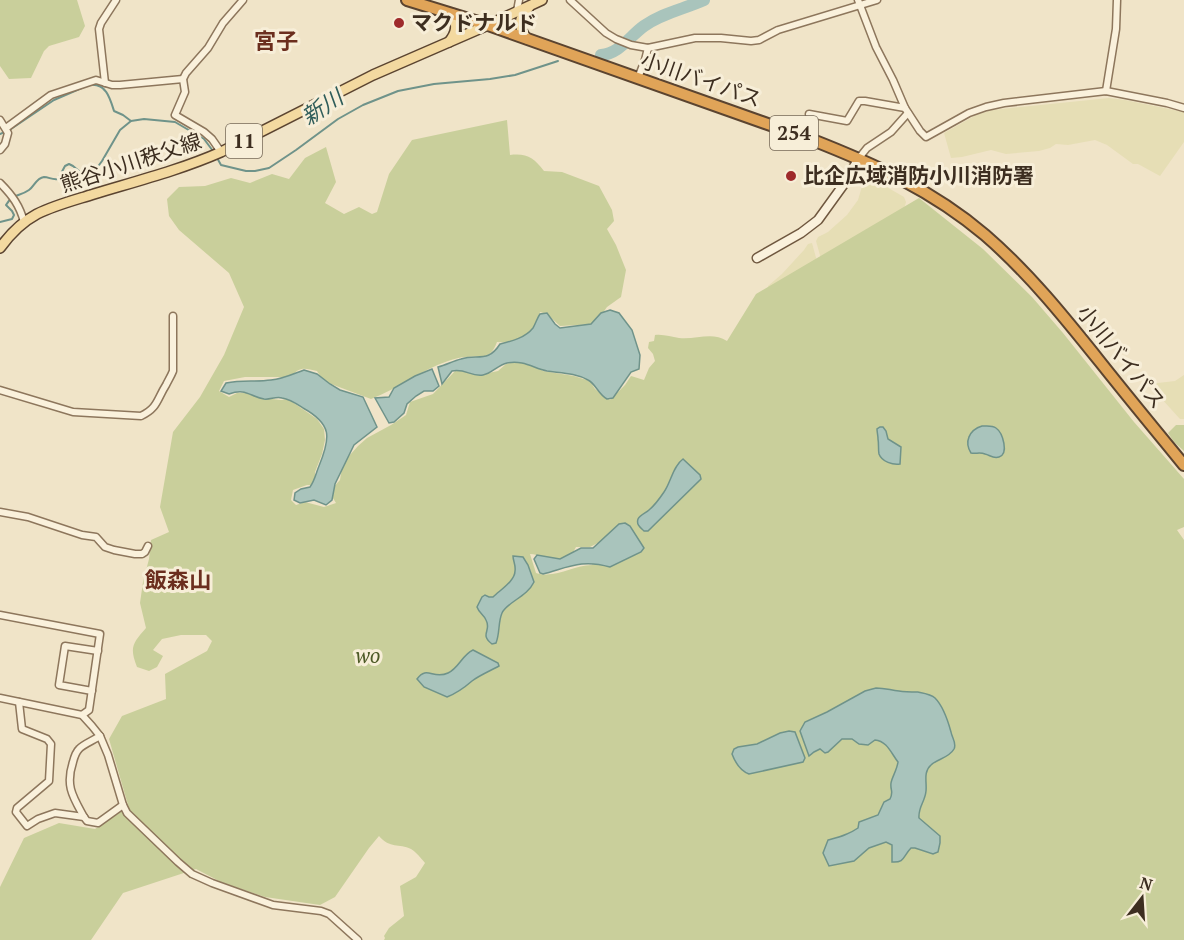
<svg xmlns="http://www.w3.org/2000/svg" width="1184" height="940" font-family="'PT Serif','Noto Sans JP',serif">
<rect width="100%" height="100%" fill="#f0e4c8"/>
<g fill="#e6deb5">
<polygon points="1109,98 1125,100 1184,112 1184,142 1160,176 1138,164 1133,164 1107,145 1095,140 1068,145 1056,144 1050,148 1039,151 1006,154 991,150 962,157 951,158 944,133 976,115 992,110"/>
<polygon points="871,178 904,197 906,202 904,209 826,277 816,241 818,237 828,232 847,215 858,200 863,183"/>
<polygon points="812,243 818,265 768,291 768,286 782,274 804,250 808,244"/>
<polygon points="1184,375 1184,419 1180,419 1151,387 1149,384 1175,381"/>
</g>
<g fill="#c9cf9b" fill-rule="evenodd">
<polygon points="0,0 77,0 85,26 79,37 49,46 44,51 31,78 9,79 0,66"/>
<path d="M507 120 510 155C527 153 534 158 544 171L562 172 599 186 612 210 614 221 607 229 616 245 626 270 621 297 607 307 595 324 560 326 547 314 540 312 537 326 514 343 497 342C490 361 482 355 466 357 461 357 454 359 448 361 421 370 398 389 371 399L323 381 317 371C305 368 299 366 291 377H245L224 381 219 391 229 397 237 393H254L264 398 281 400 288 399 317 419 324 429 325 440 322 454 315 472V485H307L293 490 291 500 296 505 305 502 324 507 336 503 329 492 340 480 342 467 349 456 358 446 367 438 391 425 406 415 410 402 433 394 459 367 479 375 498 371 506 364 518 361 531 362 543 371 574 376 590 381 595 389 610 400 625 385 631 376 644 380 649 368 655 361 653 354 648 348 649 342 654 341 655 335C664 334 671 337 679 338 696 340 712 331 727 341L756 294 919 198 983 249 1032 297 1063 333 1134 422 1184 479V527L1177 530 1184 540V940H384L385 938 384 936 389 928 404 916 400 886 416 877 425 863C421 858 416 852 411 849 399 843 390 849 379 836L369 848 335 897 320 905 265 897 221 882 196 869 123 893 91 940H0V887L24 838 59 823 95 829 118 814 128 805 109 739 122 716 166 699 165 674 207 651 212 641 206 635H181L162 639 153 650 163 656 157 667 149 671 137 667C129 647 133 643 146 628L140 603 143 582 149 559 151 540 169 532 160 507 173 432 200 397 224 355 244 307 229 273 179 230 169 216 167 199 179 187 205 186 231 178 250 183 272 174 289 179 305 158 326 147 336 182 325 203 344 214 359 207 372 214 377 212 389 174 412 140ZM609 537 592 565C573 565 556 579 536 573L530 554C539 554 546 561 555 561 559 561 565 559 570 558L576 547H590Z"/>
<polygon points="1176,425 1184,425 1184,451 1174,442 1168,433"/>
</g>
<g fill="#a9c4bc" stroke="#6f938a" stroke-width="1.5">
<path d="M610 310 619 313 632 330 640 355 639 369 631 372 613 398 607 399C598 394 596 384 588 380 576 373 561 373 547 371 533 368 524 360 507 363 498 365 491 374 483 375 471 377 465 368 452 371L442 384 438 367C446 365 453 361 461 359 478 354 488 363 500 344 512 341 525 338 533 328 536 323 537 318 540 314L547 313 555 324 560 328 591 324 601 313Z"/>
<polygon points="432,369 439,386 433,391 424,391 416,396 407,404 404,413 394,422 389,423 375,398 389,397 394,388 415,376"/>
<path d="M304 370 317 374 330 384 340 390 363 397 377 427 354 445 335 484 332 500 326 505 314 500 300 503 294 500 295 493 301 489 310 487C315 480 316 473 319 466 331 437 332 424 303 408 297 404 290 399 282 398 276 396 270 400 264 399 249 396 246 388 229 394L221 391 226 383C242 380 255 382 271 380 283 379 293 374 304 370Z"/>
<path d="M982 426C987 426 992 425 996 428 1003 433 1009 454 999 457 993 459 990 455 985 454 980 452 976 454 971 453 964 442 969 430 982 426Z"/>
<path d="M880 427H883L886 431 888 439 901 447 900 464C893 465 882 462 879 454 878 449 879 444 878 439 878 435 877 432 877 429Z"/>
<path d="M683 459 700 475 701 479 648 531H644C641 528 636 525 638 519 640 515 646 513 649 510 655 505 660 498 664 492 671 482 673 466 683 459Z"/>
<path d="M625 523 630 526 644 548 641 552 610 567C582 559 569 567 543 574L540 573 534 559 537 555 560 559 581 548H593L619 524Z"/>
<path d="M513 556 523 557 528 565 534 582C527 597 507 602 502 613 498 622 500 633 496 643L492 644C479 634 492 631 486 620 484 615 479 613 477 607L482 597 485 595 489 597H493C500 590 515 581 515 571 516 565 513 561 513 556Z"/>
<path d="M473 650 498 663 499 666C490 671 480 675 472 681 464 688 457 693 447 697L424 687 417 679C427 665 433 680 448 673 459 668 462 655 473 650Z"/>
<path d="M876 688C885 688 890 690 899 691 905 692 911 692 918 692 923 693 931 694 935 698 943 706 948 721 951 732 952 738 957 743 954 749 949 758 937 759 931 765 923 772 927 782 926 791 925 802 918 807 919 818L940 836V843L938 852 933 854 915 848H911C903 856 905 863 892 862V845L886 842 869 848 854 861 829 866 823 853 828 840C839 837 848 835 858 828L859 822 878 815 884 802 890 799C894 791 890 791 891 783 892 777 897 770 898 762 891 753 887 741 875 740L868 745 859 744 852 739H842L828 752 825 753 820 749 814 752 809 756 800 731 805 722 827 712 865 691Z"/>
<path d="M789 731 795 732 805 758 803 762 749 774C741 771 735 762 732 754L734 749 738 747 757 744 780 733Z"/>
</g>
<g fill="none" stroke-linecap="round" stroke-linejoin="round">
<g stroke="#6f938a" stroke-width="2">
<path d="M90 85C106 83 110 98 114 111L123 115 131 121"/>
<polyline points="0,134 11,129 54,100 84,87"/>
<polyline points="216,156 221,165 246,171 255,171 269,168 296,150 338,119 363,105 398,91 434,84 490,79 515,75 558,61"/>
<path d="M0 222 12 219 14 215 12 211 6 205C13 193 19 197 29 190 34 187 36 178 44 177 49 177 52 180 58 179L65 166 69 164 73 166 85 176 92 175 102 161 120 130 131 121 144 119 175 122 204 139 213 151"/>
</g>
<path stroke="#a9c4bc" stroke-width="12" d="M601 55C619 54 630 36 644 26 662 13 684 9 704 0"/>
<g stroke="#8d765c" stroke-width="9">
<g id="street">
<polyline points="570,0 606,33 616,39 631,45 648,48 695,38 721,38 751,41 759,40 778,30 877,0"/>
<polyline points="858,0 876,47 893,80 905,108 920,131 926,137 969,113 986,107 1004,103 1106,91 1167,103 1184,108"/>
<polyline points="517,11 519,0"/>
<polyline points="638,78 645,60 648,48"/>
<polyline points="105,83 99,29 101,23 116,0"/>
<polyline points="1106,91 1116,29 1117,0"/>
<polyline points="809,114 847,121 859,101 865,101 905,108"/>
<polyline points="0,120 8,133 5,144 0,150"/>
<polyline points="6,128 51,95 96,80 112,85 120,85 183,79"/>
<polyline points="221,152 212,139 204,132 175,115 185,92 183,79 186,73 208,48 223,23 243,0"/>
<polyline points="859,158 867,148 891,132 908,113"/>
<path d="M0 183C12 195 20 206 24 222"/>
<path d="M0 390 73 412 141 416C158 408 157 399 166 385 169 379 171 376 173 371V316"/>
<polyline points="0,512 28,517 82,535 96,537 105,547 114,550 135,554 142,554 145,552 148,546"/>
<polyline points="0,615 100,634 89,710 82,715"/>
<polyline points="92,691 59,685 65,646 98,651"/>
<polyline points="0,698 82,715 92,726 100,736 108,755 123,805 127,813 178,862 192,874 212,883 273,905 321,911 329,914 358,940"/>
<polyline points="19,702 22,729 47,739 51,744 49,781 17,808 16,812 27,826 38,819 55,813 84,817 87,821 98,823 123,805"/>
<path d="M84 817C73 797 65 786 73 762 74 758 76 752 79 749 82 745 94 740 100 736"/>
</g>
</g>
<g stroke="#6f573f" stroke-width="11">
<polyline id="secondary" points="757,258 801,233 818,220 844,184 859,158"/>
</g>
<g stroke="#5b4430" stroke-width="12">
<g id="primary">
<path d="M527 39C517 25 518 20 529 7"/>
<path d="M449 42C457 32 457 26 453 14"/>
<path d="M0 248C10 234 22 222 37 214 55 205 75 200 94 194 137 181 180 170 221 152L373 75 488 25 542 0"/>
</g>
</g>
<g stroke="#5b4430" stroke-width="14">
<path id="highway" d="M407 0 488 25 810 139C874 164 932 190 985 235 1029 273 1065 318 1101 363 1128 397 1156 431 1184 465"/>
</g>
<use href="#street" stroke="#faf1dc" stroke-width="6"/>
<use href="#secondary" stroke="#faf1dc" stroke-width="8"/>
<use href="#primary" stroke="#f3d9a0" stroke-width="9"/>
<use href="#highway" stroke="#e0a458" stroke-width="10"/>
</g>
<g fill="#9e2a2b" stroke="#f7eed8" stroke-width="2">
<circle cx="399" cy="23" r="6"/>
<circle cx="791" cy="176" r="6"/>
</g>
<g text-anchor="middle" stroke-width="6" stroke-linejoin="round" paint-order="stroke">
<g fill="#f7eed8" stroke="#756857" stroke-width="1.5">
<rect x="770" y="116" width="48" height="34" rx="4.5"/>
<rect x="226" y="124" width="36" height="34" rx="4.5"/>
</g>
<g font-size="20" font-weight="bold" fill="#3d2e20">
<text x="794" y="140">254</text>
<text x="244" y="148">11</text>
</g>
<g font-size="21" font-weight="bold" fill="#3d2e20" stroke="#f7eed8" text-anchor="start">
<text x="411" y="30">マクドナルド</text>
<text x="803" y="183">比企広域消防小川消防署</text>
</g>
<g font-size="21" fill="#3d2e20" stroke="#f7eed8">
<text transform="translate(701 80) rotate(19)" y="7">小川バイパス</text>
<text transform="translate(131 163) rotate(-18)" y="7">熊谷小川秩父線</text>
<text transform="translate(1121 357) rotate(51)" y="7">小川バイパス</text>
</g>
<g font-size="21" font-style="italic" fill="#4d5a26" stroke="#f7eed8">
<text x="368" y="663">wo</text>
</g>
<g font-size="22" font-weight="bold" fill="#6b2e1e" stroke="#f7eed8">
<text x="276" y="49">宮子</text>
<text x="178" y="588">飯森山</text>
</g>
<g font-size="22" font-style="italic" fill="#2f5d5a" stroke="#f7eed8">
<text transform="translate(322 107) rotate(-34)" y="8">新川</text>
</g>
</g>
<g transform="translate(1142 898) rotate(17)" stroke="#f7eed8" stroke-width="4.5" paint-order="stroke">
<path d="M0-4.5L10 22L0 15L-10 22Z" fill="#3d2e20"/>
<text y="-9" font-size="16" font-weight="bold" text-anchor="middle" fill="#3d2e20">N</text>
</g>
</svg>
